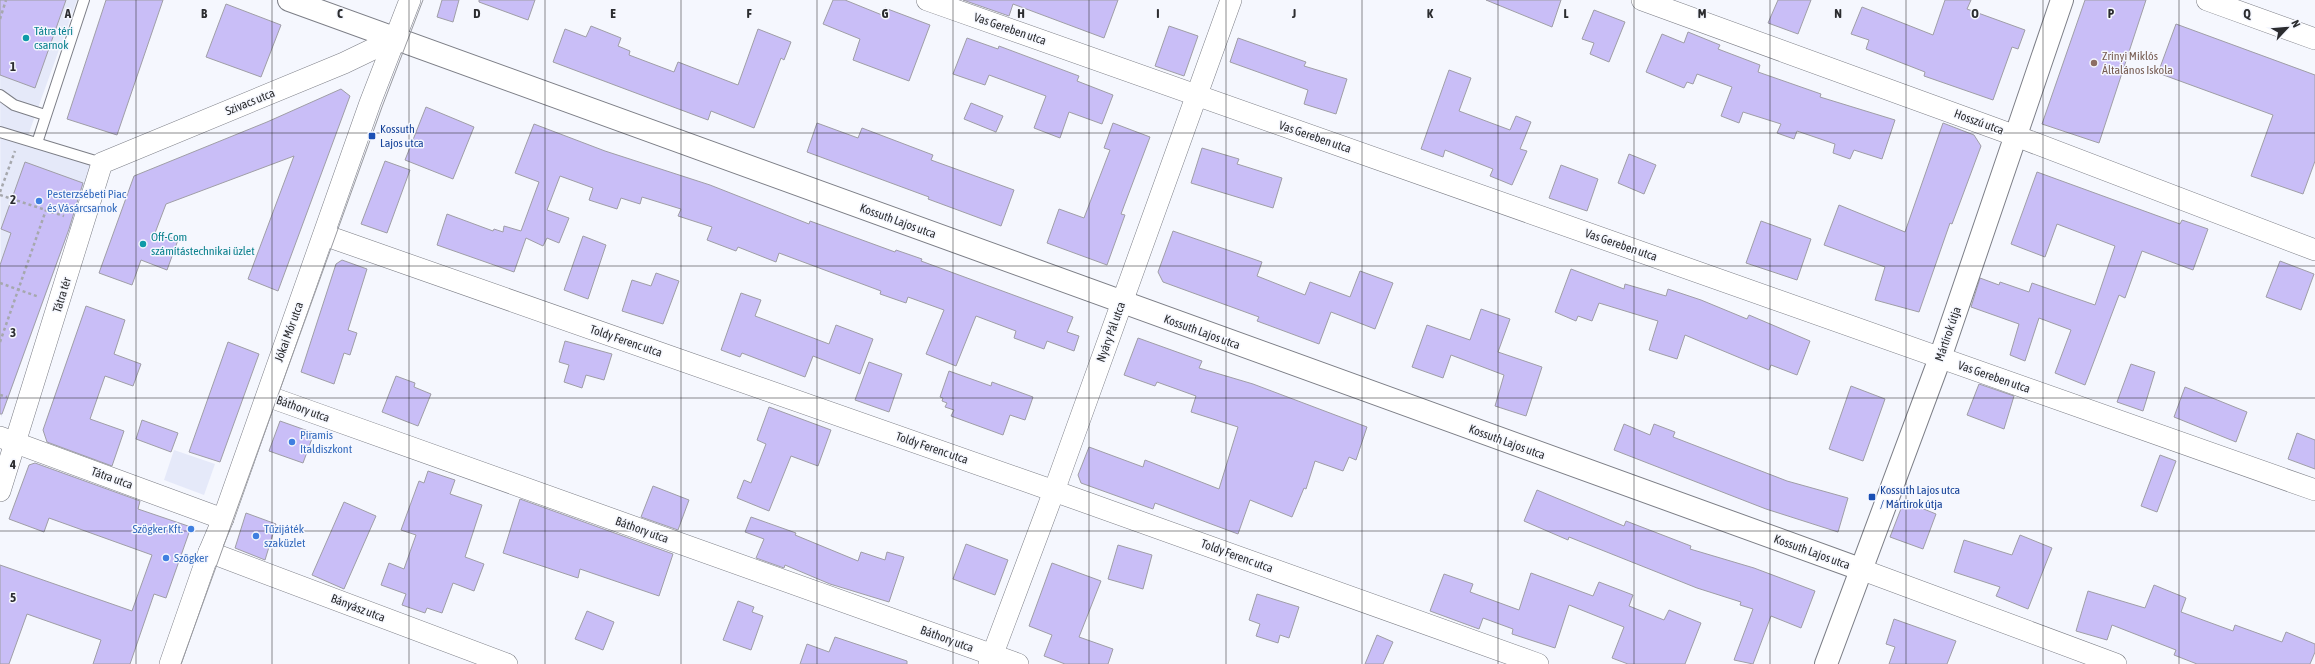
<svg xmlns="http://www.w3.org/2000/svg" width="2315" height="664" font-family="'Asap Condensed',sans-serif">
<rect width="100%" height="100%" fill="#f5f7fe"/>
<g fill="#e5e9f9">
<polygon points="0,0 77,0 26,141 93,165 1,418"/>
<polygon points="174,450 215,464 204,495 164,480"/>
</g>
<g fill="#c9bef7" stroke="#9f9ea6">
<polygon points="0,0 66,0 35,88 0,75"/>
<polygon points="106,0 163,0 117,135 67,119"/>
<polygon points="442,0 459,0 453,22 437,17"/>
<polygon points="479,0 535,0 528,20 479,2"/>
<polygon points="833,0 845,0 882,15 885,8 930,25 909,81 853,60 860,39 823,24"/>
<polygon points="963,0 1118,0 1104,38 1013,4 1009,16"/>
<polygon points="1486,0 1561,0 1552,27"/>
<polygon points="1778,0 1811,0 1798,34 1768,23"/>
<polygon points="1945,0 1971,0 1967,9 2025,30 2018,49 2012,47 1993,100 1924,76 1925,72 1866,49 1869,40 1851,34 1862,7 1933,35"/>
<polygon points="2085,0 2146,0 2099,143 2042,124"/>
<polygon points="226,4 281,25 261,77 206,57"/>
<polygon points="1594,10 1625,22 1609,62 1590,54 1594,43 1582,39"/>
<polygon points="2176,24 2315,75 2315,161 2303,194 2251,176 2273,115 2158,73"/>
<polygon points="591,26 621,38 618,46 630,51 629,55 674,72 678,62 738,85 758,29 791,42 784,60 781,58 754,128 711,111 708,120 553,62 565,29 586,37"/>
<polygon points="1169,26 1198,36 1184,76 1155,66"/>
<polygon points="1688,32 1720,45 1718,49 1760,65 1758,72 1821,94 1820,97 1895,120 1882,159 1854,150 1850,159 1833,153 1835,144 1797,131 1794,139 1777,133 1781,124 1743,112 1739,123 1721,116 1732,87 1697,74 1693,84 1687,82 1684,88 1646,72 1662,34 1684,43"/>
<polygon points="967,38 998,49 999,46 1079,76 1077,81 1113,95 1102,124 1069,112 1060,138 1034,128 1046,96 989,75 985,85 953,74"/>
<polygon points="1238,38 1306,62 1304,66 1347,79 1336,114 1304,104 1308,90 1230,62"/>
<polygon points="1449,70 1471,78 1459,111 1510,130 1516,116 1531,122 1520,149 1527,151 1512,185 1490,176 1493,169 1445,150 1443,157 1421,149"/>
<polygon points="341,89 350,96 278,291 248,279 294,156 166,204 155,233 178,240 167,270 141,260 132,285 99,273 134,176 267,122"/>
<polygon points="971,103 1003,116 996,132 964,119"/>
<polygon points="426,107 474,127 453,179 405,160"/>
<polygon points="817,123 858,138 862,128 933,155 931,160 1014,190 1001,226 928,199 929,197 807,152"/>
<polygon points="1113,123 1150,137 1121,214 1125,215 1107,265 1047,243 1059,209 1084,218 1110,150 1104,148"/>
<polygon points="1943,123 1974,135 1981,146 1952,224 1950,223 1919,312 1875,300 1885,267 1824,245 1839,205 1905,232"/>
<polygon points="534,124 605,151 710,185 809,224 810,221 895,252 896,250 922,259 921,261 1073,317 1067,332 1079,336 1074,351 1047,341 1044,349 1014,338 1016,331 976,316 956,366 926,354 944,310 908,297 906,303 880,294 881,291 779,253 776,262 738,247 736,251 707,240 712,227 678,216 681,209 642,197 640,204 621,198 617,209 589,200 593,188 560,176 547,210 569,218 559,243 547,238 543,246 526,238 514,272 437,245 447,214 493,231 494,229 503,232 504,226 521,231 539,182 515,173"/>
<polygon points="1202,148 1239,159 1237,164 1282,178 1273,208 1191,183"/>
<polygon points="1629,154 1656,165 1644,194 1618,183"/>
<polygon points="385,161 410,170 387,233 361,224"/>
<polygon points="25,162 83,183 69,229 2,414 0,414 0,265 11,233 1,229"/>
<polygon points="1561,165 1598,179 1587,211 1549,198"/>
<polygon points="2037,172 2180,224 2182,220 2208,229 2193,270 2142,251 2125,298 2119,295 2085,385 2055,373 2071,330 2039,318 2025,361 2010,355 2019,324 1971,307 1980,278 1999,285 2000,282 2029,292 2032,283 2095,305 2115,246 2057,224 2045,257 2011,244"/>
<polygon points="1761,221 1811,239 1797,280 1746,263"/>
<polygon points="1173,231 1262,262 1257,276 1305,295 1310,282 1350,297 1360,271 1393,283 1375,329 1331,312 1319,344 1257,321 1259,317 1163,282 1158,272"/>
<polygon points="583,236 606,245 588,299 564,290"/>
<polygon points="342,260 367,269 348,330 357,333 350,355 344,353 334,384 301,372 336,264"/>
<polygon points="2280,261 2314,274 2301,310 2266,297"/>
<polygon points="1571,269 1624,289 1625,284 1666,296 1668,289 1701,300 1747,319 1749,315 1810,341 1797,375 1771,365 1769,370 1685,335 1677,359 1649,350 1658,321 1599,303 1592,321 1578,316 1576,321 1555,312"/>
<polygon points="656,273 679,281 663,324 622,311 632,280 651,286"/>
<polygon points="741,293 761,300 755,316 829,344 836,325 873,339 860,374 813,356 805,377 742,353 740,357 721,350"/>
<polygon points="86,306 125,320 114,354 141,364 133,386 105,376 90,419 124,431 112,466 47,442 43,430"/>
<polygon points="1481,309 1510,319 1498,352 1542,367 1526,416 1495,406 1504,375 1451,355 1443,378 1412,367 1427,325 1470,340"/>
<polygon points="1138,338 1202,361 1199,368 1253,384 1367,427 1356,460 1349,457 1343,471 1315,461 1306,489 1304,488 1292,517 1250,500 1238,534 1155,503 1153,509 1081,483 1078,475 1089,447 1143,467 1145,460 1219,489 1238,427 1191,412 1196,396 1157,382 1155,386 1124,375"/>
<polygon points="565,341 612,354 604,380 586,375 582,388 564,382 569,365 559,362"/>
<polygon points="228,342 259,354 220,462 189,452"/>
<polygon points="869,362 902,374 889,412 855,400"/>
<polygon points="2131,364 2155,372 2143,411 2117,402"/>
<polygon points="949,371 991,386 992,382 1033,397 1025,420 1010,415 1003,435 951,416 954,410 945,407 947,403 942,401 943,398 940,397"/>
<polygon points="396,376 415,383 414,387 431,394 418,426 382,412"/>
<polygon points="1979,384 2014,396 2004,429 1967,415"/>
<polygon points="1851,386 1885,399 1863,461 1829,449"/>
<polygon points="2185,387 2247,412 2236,442 2174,417"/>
<polygon points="769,407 831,430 818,466 791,456 769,511 737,498 744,480 751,483 766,444 757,440"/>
<polygon points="142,420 178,433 171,452 136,439"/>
<polygon points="280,421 314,433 303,463 269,451"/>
<polygon points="1624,424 1650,435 1654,424 1675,432 1673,437 1787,481 1848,498 1838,532 1766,509 1614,450"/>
<polygon points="2297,433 2315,440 2315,469 2288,459"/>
<polygon points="2160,455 2176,461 2157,512 2141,506"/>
<polygon points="35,463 140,501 138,509 191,527 166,598 154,594 130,664 93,664 101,640 27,614 9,664 0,664 0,565 132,611 152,555 49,518 44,532 9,519 29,465"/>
<polygon points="428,471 455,480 450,494 482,505 465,557 484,564 474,591 453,583 442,613 427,608 425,613 402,605 406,594 381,585 389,563 404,569 416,535 401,530 419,481 424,483"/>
<polygon points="653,486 689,500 678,530 641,517"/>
<polygon points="1537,490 1624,526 1626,521 1691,546 1690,549 1754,568 1815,591 1801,628 1771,616 1753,664 1734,660 1753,609 1740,605 1741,602 1697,588 1569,537 1568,540 1524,521"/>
<polygon points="520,499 673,554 659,596 580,569 578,578 503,553"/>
<polygon points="1904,501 1936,514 1923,549 1890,537"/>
<polygon points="344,502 376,516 344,589 312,575"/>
<polygon points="246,513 276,524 265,560 235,548"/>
<polygon points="751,517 796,533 795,535 858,561 861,552 885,560 887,552 904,557 889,602 830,584 785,565 784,568 756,558 764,539 745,532"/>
<polygon points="2020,535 2052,548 2028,609 1996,596 2000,587 1954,572 1964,540 2012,555"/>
<polygon points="966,544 1008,560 995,595 953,579"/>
<polygon points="1118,545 1152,555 1143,589 1108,579"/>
<polygon points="1052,563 1101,581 1079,637 1113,649 1108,664 1065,664 1044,656 1052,635 1029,626"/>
<polygon points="1531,573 1593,596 1599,582 1633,595 1629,606 1664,620 1669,610 1701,623 1685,664 1628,664 1612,658 1624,627 1569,605 1555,648 1512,634 1513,629 1483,618 1479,629 1430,611 1444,574 1473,584 1470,592 1519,610"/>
<polygon points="2154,585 2186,598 2181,612 2233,631 2235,625 2282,642 2286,632 2315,644 2315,652 2310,664 2197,664 2174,655 2176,650 2112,625 2107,640 2076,631 2088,591 2145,608"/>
<polygon points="1257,594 1299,607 1289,638 1280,635 1278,643 1256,636 1260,624 1249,620"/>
<polygon points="738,601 754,607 752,612 763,616 751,650 723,640"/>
<polygon points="587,611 614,622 603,650 575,639"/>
<polygon points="1894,619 1956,641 1947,664 1889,664 1895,647 1886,644"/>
<polygon points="1377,635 1393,642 1383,664 1365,664"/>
<polygon points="835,637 907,661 907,664 800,664 807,644 829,652"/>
</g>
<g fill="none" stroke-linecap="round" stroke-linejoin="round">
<g stroke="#7c7e86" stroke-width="12">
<g id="service">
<polyline points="0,95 14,105 45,115"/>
<polyline points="0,132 102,163"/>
<polyline points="37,143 84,0"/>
</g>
</g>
<g stroke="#7c7e86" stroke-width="22">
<g id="minor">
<polyline points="927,0 2315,490"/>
<polyline points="1642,0 2016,136 2315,250"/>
<polyline points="2207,0 2315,39"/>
<polyline points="324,235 1054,491 1538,664"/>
<polyline points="267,396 1018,664"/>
<polyline points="0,437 223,519"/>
<polyline points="0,491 102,163 344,63 396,38"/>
<polyline points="209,552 507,664"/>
<polyline points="1860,569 2116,664"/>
<polyline points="170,664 209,552 223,519 370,103 410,0"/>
<polyline points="989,664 1054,491 1231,0"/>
</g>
</g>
<g stroke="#7c7e86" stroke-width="24">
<g id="tertiary">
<polyline points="289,0 1860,569"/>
<polyline points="1826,664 1940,358 2062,0"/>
</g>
</g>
<g stroke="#a6a8ad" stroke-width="2.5" stroke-dasharray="3 3" stroke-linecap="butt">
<polyline points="0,19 6,0"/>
<polyline points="0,192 15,151"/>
<polyline points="0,195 64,216"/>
<polyline points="0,283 39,297"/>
<polyline points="0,342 46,210"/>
<polyline points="0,395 7,397"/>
</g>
<use href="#service" stroke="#fff" stroke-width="10"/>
<use href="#minor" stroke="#fff" stroke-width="21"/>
<use href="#tertiary" stroke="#fff" stroke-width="22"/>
<polyline stroke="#999a9f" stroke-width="1" points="181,664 382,107 423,0"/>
</g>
<path fill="none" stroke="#2b2c2f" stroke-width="1" stroke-opacity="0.55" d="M136 0V664M272 0V664M409 0V664M545 0V664M681 0V664M817 0V664M953 0V664M1089 0V664M1226 0V664M1362 0V664M1498 0V664M1634 0V664M1770 0V664M1906 0V664M2043 0V664M2179 0V664M0 133H2315M0 266H2315M0 398H2315M0 531H2315"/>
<g fill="#0f9aa8" stroke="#f5f7fe" stroke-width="1.5">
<circle cx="26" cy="38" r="4"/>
<circle cx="143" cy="244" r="4"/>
</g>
<circle fill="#8d6e63" stroke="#f5f7fe" stroke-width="1.5" cx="2094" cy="63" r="4"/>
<g fill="#1a4fb4" stroke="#f5f7fe" stroke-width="1.5">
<rect x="368" y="132" width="8" height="8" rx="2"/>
<rect x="1868" y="493" width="8" height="8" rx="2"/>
</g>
<g fill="#3f7fe0" stroke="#f5f7fe" stroke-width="1.5">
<circle cx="39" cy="201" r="4"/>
<circle cx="292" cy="442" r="4"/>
<circle cx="191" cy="529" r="4"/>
<circle cx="256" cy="536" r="4"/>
<circle cx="166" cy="558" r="4"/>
</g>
<g text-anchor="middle" stroke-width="3" stroke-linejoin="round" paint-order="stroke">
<g font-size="12" fill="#2b2c2f" stroke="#f5f7fe">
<text transform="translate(1010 29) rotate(19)" y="4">Vas Gereben utca</text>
<text transform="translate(250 102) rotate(-22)" y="4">Szivacs utca</text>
<text transform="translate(1979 122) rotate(20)" y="4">Hosszú utca</text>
<text transform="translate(1315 137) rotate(19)" y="4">Vas Gereben utca</text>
<text transform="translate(898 221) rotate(20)" y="4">Kossuth Lajos utca</text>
<text transform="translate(1621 245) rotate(19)" y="4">Vas Gereben utca</text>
<text transform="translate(62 295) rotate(-73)" y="4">Tátra tér</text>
<text transform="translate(289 332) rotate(-70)" y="4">Jókai Mór utca</text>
<text transform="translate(1111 332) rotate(-70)" y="4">Nyáry Pál utca</text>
<text transform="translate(1202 332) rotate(20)" y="4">Kossuth Lajos utca</text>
<text transform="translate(1948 334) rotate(-71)" y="4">Mártírok útja</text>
<text transform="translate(626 341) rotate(19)" y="4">Toldy Ferenc utca</text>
<text transform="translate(1994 377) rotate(19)" y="4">Vas Gereben utca</text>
<text transform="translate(303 409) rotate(20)" y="4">Báthory utca</text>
<text transform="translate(1507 442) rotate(20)" y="4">Kossuth Lajos utca</text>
<text transform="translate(932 448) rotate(19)" y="4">Toldy Ferenc utca</text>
<text transform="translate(112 478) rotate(20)" y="4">Tátra utca</text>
<text transform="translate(642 530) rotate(20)" y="4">Báthory utca</text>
<text transform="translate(1812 552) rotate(20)" y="4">Kossuth Lajos utca</text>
<text transform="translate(1237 556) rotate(20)" y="4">Toldy Ferenc utca</text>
<text transform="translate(358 608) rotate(21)" y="4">Bányász utca</text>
<text transform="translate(947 639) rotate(20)" y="4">Báthory utca</text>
</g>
<g font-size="12" fill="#0d838f" stroke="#f5f7fe" text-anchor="start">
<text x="34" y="35">Tátra téri<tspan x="34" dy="14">csarnok</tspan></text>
<text x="151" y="241">Off-Com<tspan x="151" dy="14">számítástechnikai üzlet</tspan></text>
</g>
<g font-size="12" fill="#785e54" stroke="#f5f7fe" text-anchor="start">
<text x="2102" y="60">Zrínyi Miklós<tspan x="2102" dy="14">Általános Iskola</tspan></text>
</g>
<g font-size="12" fill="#164399" stroke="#f5f7fe" text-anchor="start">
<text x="380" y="133">Kossuth<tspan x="380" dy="14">Lajos utca</tspan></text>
<text x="1880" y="494">Kossuth Lajos utca<tspan x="1880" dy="14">/ Mártírok útja</tspan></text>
</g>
<g font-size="12" fill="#366cbe" stroke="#f5f7fe" text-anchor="start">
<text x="47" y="198">Pesterzsébeti Piac<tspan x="47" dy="14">és Vásárcsarnok</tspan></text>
<text x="300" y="439">Piramis<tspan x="300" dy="14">Italdiszkont</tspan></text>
<text x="183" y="533" text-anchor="end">Szögker Kft.</text>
<text x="264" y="533">Tűzijáték<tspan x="264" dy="14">szaküzlet</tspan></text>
<text x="174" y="562">Szögker</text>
</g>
</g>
<g font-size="13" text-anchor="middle" font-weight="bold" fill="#2b2c2f" stroke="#f5f7fe" stroke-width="3" stroke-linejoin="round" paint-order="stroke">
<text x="68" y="18">A</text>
<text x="204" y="18">B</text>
<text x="340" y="18">C</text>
<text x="477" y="18">D</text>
<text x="613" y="18">E</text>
<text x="749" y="18">F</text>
<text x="885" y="18">G</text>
<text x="1021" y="18">H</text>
<text x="1158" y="18">I</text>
<text x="1294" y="18">J</text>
<text x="1430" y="18">K</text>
<text x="1566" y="18">L</text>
<text x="1702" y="18">M</text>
<text x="1838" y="18">N</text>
<text x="1975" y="18">O</text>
<text x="2111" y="18">P</text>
<text x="2247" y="18">Q</text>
<text x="13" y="71">1</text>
<text x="13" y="204">2</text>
<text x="13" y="337">3</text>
<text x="13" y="469">4</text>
<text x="13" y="602">5</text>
</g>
<g transform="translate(2287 28) rotate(64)" stroke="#f5f7fe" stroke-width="3" paint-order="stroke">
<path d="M0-3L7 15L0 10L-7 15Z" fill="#2b2c2f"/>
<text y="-6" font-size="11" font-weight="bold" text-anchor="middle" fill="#2b2c2f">N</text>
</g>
</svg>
